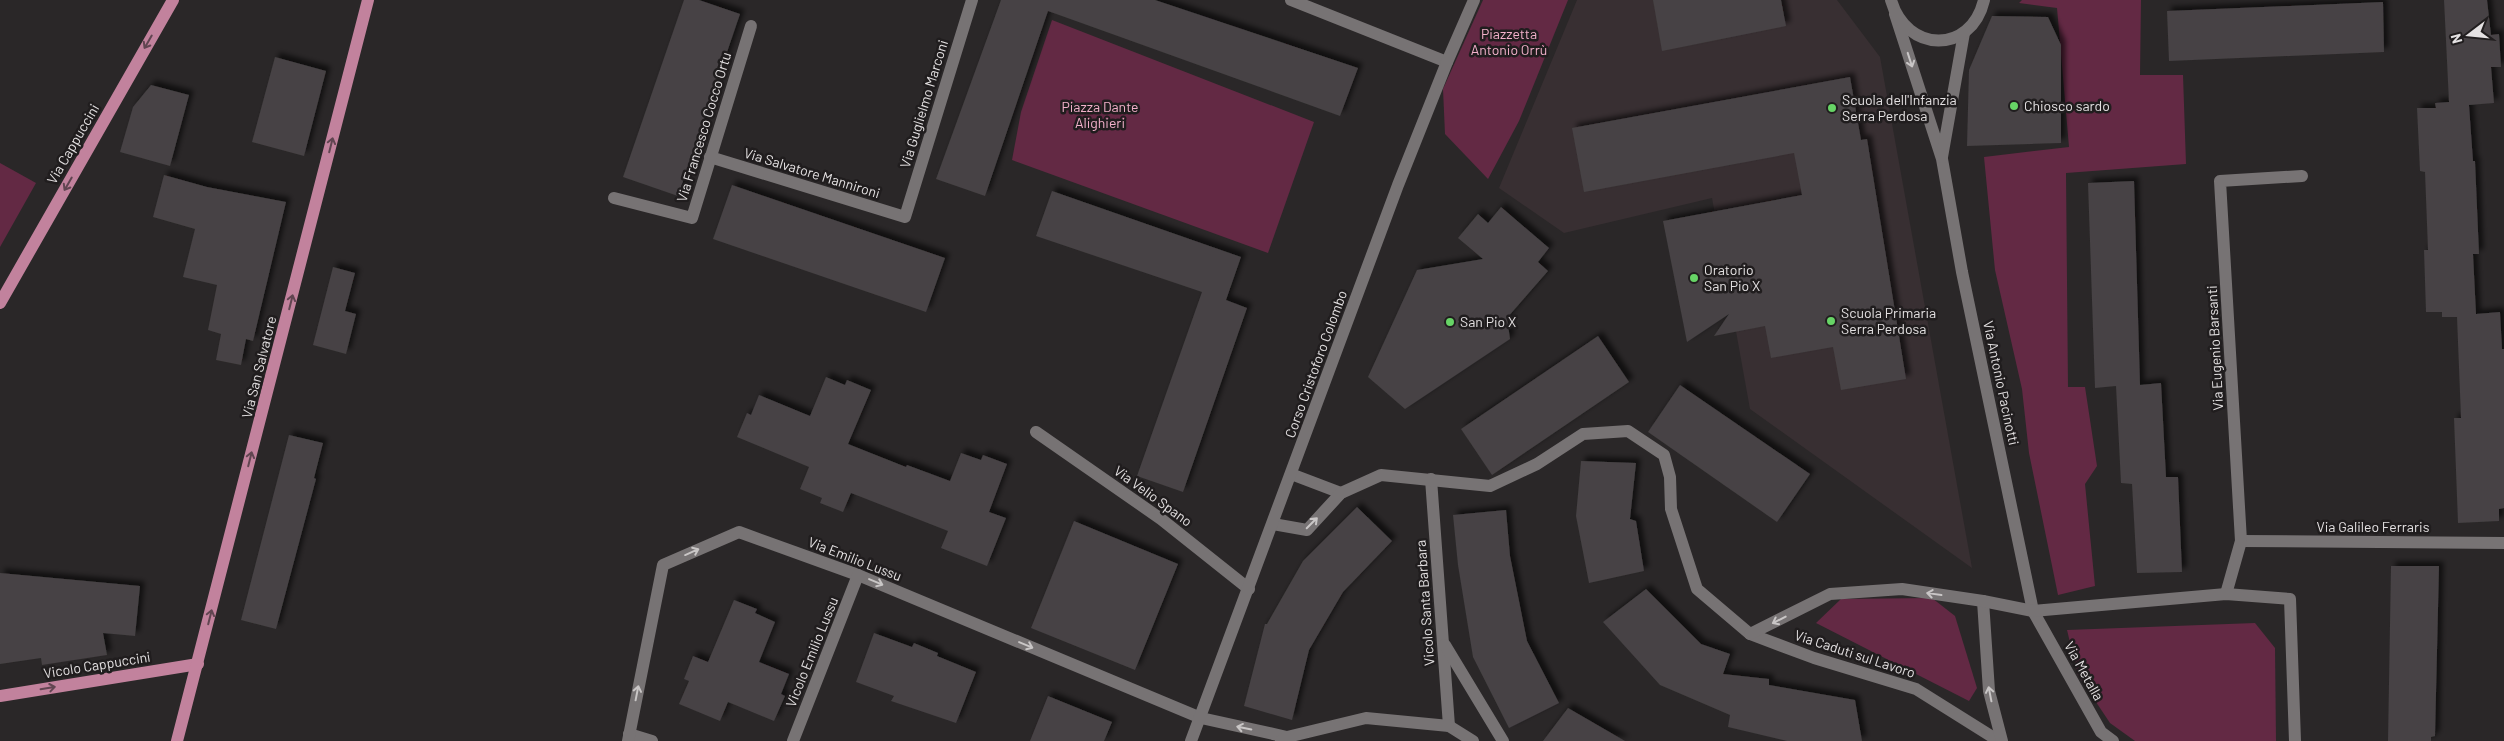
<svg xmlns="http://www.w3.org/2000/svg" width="2504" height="741" font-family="Barlow,sans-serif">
<defs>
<filter id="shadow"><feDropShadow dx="4.5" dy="-4.5" stdDeviation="2.5" flood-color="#0009"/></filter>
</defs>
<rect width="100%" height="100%" fill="#2a2728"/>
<polygon fill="#382f32" points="1577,0 1837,0 1880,57 1972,568 1750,409 1712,198 1564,233 1499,188"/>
<g fill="#632944">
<polygon points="1483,0 1568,0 1519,121 1488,179 1445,134 1443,89"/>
<polygon points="2022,0 2141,0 2140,75 2183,75 2186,164 2066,173 2068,387 2085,387 2097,466 2085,484 2095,586 2058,595 2029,453 2022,389 1995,270 1984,157 2069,147 2057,8 2019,3"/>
<polygon points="1052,20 1314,122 1268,253 1012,160 1021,112"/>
<polygon points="0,163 36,183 0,247"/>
<polygon points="1932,598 1955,616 1977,688 1969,701 1816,623 1841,599"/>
<polygon points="2255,623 2275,648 2276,741 2135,741 2110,723 2078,675 2067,630"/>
</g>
<g fill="#464244" filter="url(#shadow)">
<polygon points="684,0 699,0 740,14 678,196 623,177"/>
<polygon points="1001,0 1155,0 1358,68 1340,116 1048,11 985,196 936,179"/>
<polygon points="1653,0 1781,0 1786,26 1662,51"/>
<polygon points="2444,0 2487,0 2491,35 2499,34 2501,67 2491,67 2494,103 2469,105 2473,161 2475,161 2479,254 2473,254 2476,314 2500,312 2502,349 2504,349 2504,508 2499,509 2499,521 2458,523 2454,418 2461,418 2457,317 2442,317 2442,312 2426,312 2424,250 2428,250 2425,172 2420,171 2417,108 2436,108 2435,103 2449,102"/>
<polygon points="2383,2 2384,52 2169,61 2167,11"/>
<polygon points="1992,16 2048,17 2061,45 2061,143 1967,146 1969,70"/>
<polygon points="275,57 326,71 304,156 252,142"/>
<polygon points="1850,77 1861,140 1867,139 1906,379 1841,390 1833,347 1771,358 1765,326 1714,336 1729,314 1687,342 1663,221 1802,195 1794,153 1584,192 1572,128"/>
<polygon points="151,85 189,95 170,166 120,152 133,107"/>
<polygon points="164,175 207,187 286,202 253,341 246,339 241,365 216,360 221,334 208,330 217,285 183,277 195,229 153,217"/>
<polygon points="2134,181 2140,385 2161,383 2166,477 2178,477 2182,572 2137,573 2132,484 2121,483 2116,386 2095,388 2088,183"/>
<polygon points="732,185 945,258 926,312 713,239"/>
<polygon points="1052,191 1241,257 1226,300 1247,308 1183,492 1137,476 1202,292 1036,236"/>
<polygon points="1501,207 1549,248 1538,262 1548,271 1507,318 1510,339 1405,409 1368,377 1417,270 1483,259 1458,238 1478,214 1488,223"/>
<polygon points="333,267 355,273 345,311 356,314 346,354 313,345"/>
<polygon points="1598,336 1629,382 1492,475 1461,429"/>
<polygon points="826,377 845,385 847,380 871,390 848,444 906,467 907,465 950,481 961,453 981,460 983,455 1007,464 989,512 1006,518 987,566 941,548 948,531 851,493 843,512 820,503 822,498 800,489 809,467 737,437 747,413 751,415 759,395 810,416"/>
<polygon points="1680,385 1810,474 1777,522 1648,432"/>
<polygon points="289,435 323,443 314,478 316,479 276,629 241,620"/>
<polygon points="1581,461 1636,463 1630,519 1636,521 1644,571 1589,583 1576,516"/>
<polygon points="1357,507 1392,541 1343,592 1309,650 1292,720 1244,706 1265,624 1267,624 1303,561"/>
<polygon points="1506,510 1510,556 1527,641 1559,703 1509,728 1473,657 1458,565 1453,515"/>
<polygon points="1074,521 1178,564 1135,670 1031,628"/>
<polygon points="2391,566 2439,566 2435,736 2431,737 2431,741 2388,741"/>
<polygon points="0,573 140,586 135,636 103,633 107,655 42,665 41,658 0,664"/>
<polygon points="1646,589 1701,644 1730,654 1723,674 1769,679 1769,685 1855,700 1862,741 1787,741 1728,727 1730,715 1660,685 1603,622"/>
<polygon points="734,600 757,609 755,613 775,622 759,662 789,674 781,694 785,696 774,721 728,702 720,721 679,704 689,681 684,679 693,656 708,662"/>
<polygon points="874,633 912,647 914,643 938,653 937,656 976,672 956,723 891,701 894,696 856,682"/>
<polygon points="1048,696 1112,722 1104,741 1030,741"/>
<polygon points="1568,708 1625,741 1543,741"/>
</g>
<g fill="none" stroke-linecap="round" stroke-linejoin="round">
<g stroke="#777374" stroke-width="12">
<polyline points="1291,0 1447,62"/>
<polyline points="1895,14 1942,159 1962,272 2033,611 2101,732 2113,741"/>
<polyline points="710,157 905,217 972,0"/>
<polyline points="1942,157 1964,33"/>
<polyline points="614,198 692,218 751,26"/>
<polyline points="1036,432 1161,519 1249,589"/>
<polyline points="1291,474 1341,493"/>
<polyline points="1431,479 1449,726"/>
<polyline points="1273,524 1307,530 1341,493 1381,475 1490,486 1537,464 1583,434 1628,431 1664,455 1670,477 1671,509 1697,589 1750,634 1814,658 1916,689 1999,741"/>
<polyline points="2241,541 2504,543"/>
<polyline points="2226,594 2241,541 2220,181 2302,176"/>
<polyline points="1983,601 1989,691 2002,741"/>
<polyline points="1750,634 1830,594 1902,589 1983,601 2033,611 2226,594 2290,599 2295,741"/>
<polyline points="1445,645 1503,741"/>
<polyline points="629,734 652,741"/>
<polyline points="628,741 663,565 739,532 858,575 1201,718 1287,737"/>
<polyline points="793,741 858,575"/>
<polyline points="1281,741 1287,737 1366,718 1449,726 1473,741"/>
</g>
<g stroke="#777374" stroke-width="12">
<path d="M1891 0C1906 53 1971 55 1984 0"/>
<polyline points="1191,741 1398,185 1447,62 1474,0"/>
</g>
<g stroke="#c2829d" stroke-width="12">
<polyline points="0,303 173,0"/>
<polyline points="0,696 198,664"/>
<polyline points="177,741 368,0"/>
</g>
</g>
<defs><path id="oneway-shaft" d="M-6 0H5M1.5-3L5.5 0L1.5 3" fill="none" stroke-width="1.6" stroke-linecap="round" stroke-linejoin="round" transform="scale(1.25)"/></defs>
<g stroke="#614551">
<use href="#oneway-shaft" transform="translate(148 42) rotate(120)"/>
<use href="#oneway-shaft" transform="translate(331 145) rotate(-76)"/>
<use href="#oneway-shaft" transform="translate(68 184) rotate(120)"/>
<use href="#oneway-shaft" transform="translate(291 302) rotate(-76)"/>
<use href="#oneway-shaft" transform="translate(250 459) rotate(-76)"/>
<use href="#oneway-shaft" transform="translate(210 617) rotate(-76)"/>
<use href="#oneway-shaft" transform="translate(48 688) rotate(-9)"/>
</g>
<g stroke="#c9c6c6">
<use href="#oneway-shaft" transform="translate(1910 60) rotate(72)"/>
<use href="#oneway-shaft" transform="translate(1312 523) rotate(-45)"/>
<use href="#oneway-shaft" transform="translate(692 552) rotate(-24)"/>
<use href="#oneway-shaft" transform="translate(876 582) rotate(23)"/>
<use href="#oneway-shaft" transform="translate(1934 594) rotate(-172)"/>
<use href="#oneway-shaft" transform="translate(1779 620) rotate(153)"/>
<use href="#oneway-shaft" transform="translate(1026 645) rotate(23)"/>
<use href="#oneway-shaft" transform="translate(637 693) rotate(-79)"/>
<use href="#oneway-shaft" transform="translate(1990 694) rotate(-101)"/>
<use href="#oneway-shaft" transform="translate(1244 728) rotate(-168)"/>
</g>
<g fill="#67d466" stroke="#201d1e" stroke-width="2">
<circle cx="2014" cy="106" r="5"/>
<circle cx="1832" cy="108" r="5"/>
<circle cx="1694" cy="278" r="5"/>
<circle cx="1831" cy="321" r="5"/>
<circle cx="1450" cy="322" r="5"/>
</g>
<g text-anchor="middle" stroke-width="5" stroke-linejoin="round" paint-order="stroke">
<g font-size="14" fill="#f3b1cb" stroke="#201d1e">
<text x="1509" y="39">Piazzetta<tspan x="1509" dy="16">Antonio Orrù</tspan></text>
<text x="1100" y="112">Piazza Dante<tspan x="1100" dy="16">Alighieri</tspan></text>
</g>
<g font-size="14" fill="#e4e1e2" stroke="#201d1e" text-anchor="start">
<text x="1842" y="105">Scuola dell'Infanzia<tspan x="1842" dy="16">Serra Perdosa</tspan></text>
<text x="2024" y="111">Chiosco sardo</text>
<text x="1704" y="275">Oratorio<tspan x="1704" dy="16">San Pio X</tspan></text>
<text x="1841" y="318">Scuola Primaria<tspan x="1841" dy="16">Serra Perdosa</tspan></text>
<text x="1460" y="327">San Pio X</text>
</g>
<g font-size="14" fill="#e4e1e2" stroke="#201d1e">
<text transform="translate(924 104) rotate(-73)" y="5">Via Guglielmo Marconi</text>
<text transform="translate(704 127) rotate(-73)" y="5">Via Francesco Cocco Ortu</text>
<text transform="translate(73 144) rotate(-60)" y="5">Via Cappuccini</text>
<text transform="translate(812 173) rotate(17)" y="5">Via Salvatore Mannironi</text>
<text transform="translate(2215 348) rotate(-93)" y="5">Via Eugenio Barsanti</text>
<text transform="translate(1316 364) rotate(-70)" y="5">Corso Cristoforo Colombo</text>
<text transform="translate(259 367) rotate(-76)" y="5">Via San Salvatore</text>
<text transform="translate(2001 383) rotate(78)" y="5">Via Antonio Pacinotti</text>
<text transform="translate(1153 496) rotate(36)" y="5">Via Velio Spano</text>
<text x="2373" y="532">Via Galileo Ferraris</text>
<text transform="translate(855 559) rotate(21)" y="5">Via Emilio Lussu</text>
<text transform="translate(1425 603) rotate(-94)" y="5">Vicolo Santa Barbara</text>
<text transform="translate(812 652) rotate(-68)" y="5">Vicolo Emilio Lussu</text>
<text transform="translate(1855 654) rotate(18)" y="5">Via Caduti sul Lavoro</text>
<text transform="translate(97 665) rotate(-9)" y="5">Vicolo Cappuccini</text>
<text transform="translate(2084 671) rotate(61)" y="5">Via Metalla</text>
</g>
</g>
<g transform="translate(2469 35) rotate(254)" stroke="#201d1e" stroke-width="4" paint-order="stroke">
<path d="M0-4L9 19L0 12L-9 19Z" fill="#e4e1e2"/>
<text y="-8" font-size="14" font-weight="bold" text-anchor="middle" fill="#e4e1e2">N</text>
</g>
</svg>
